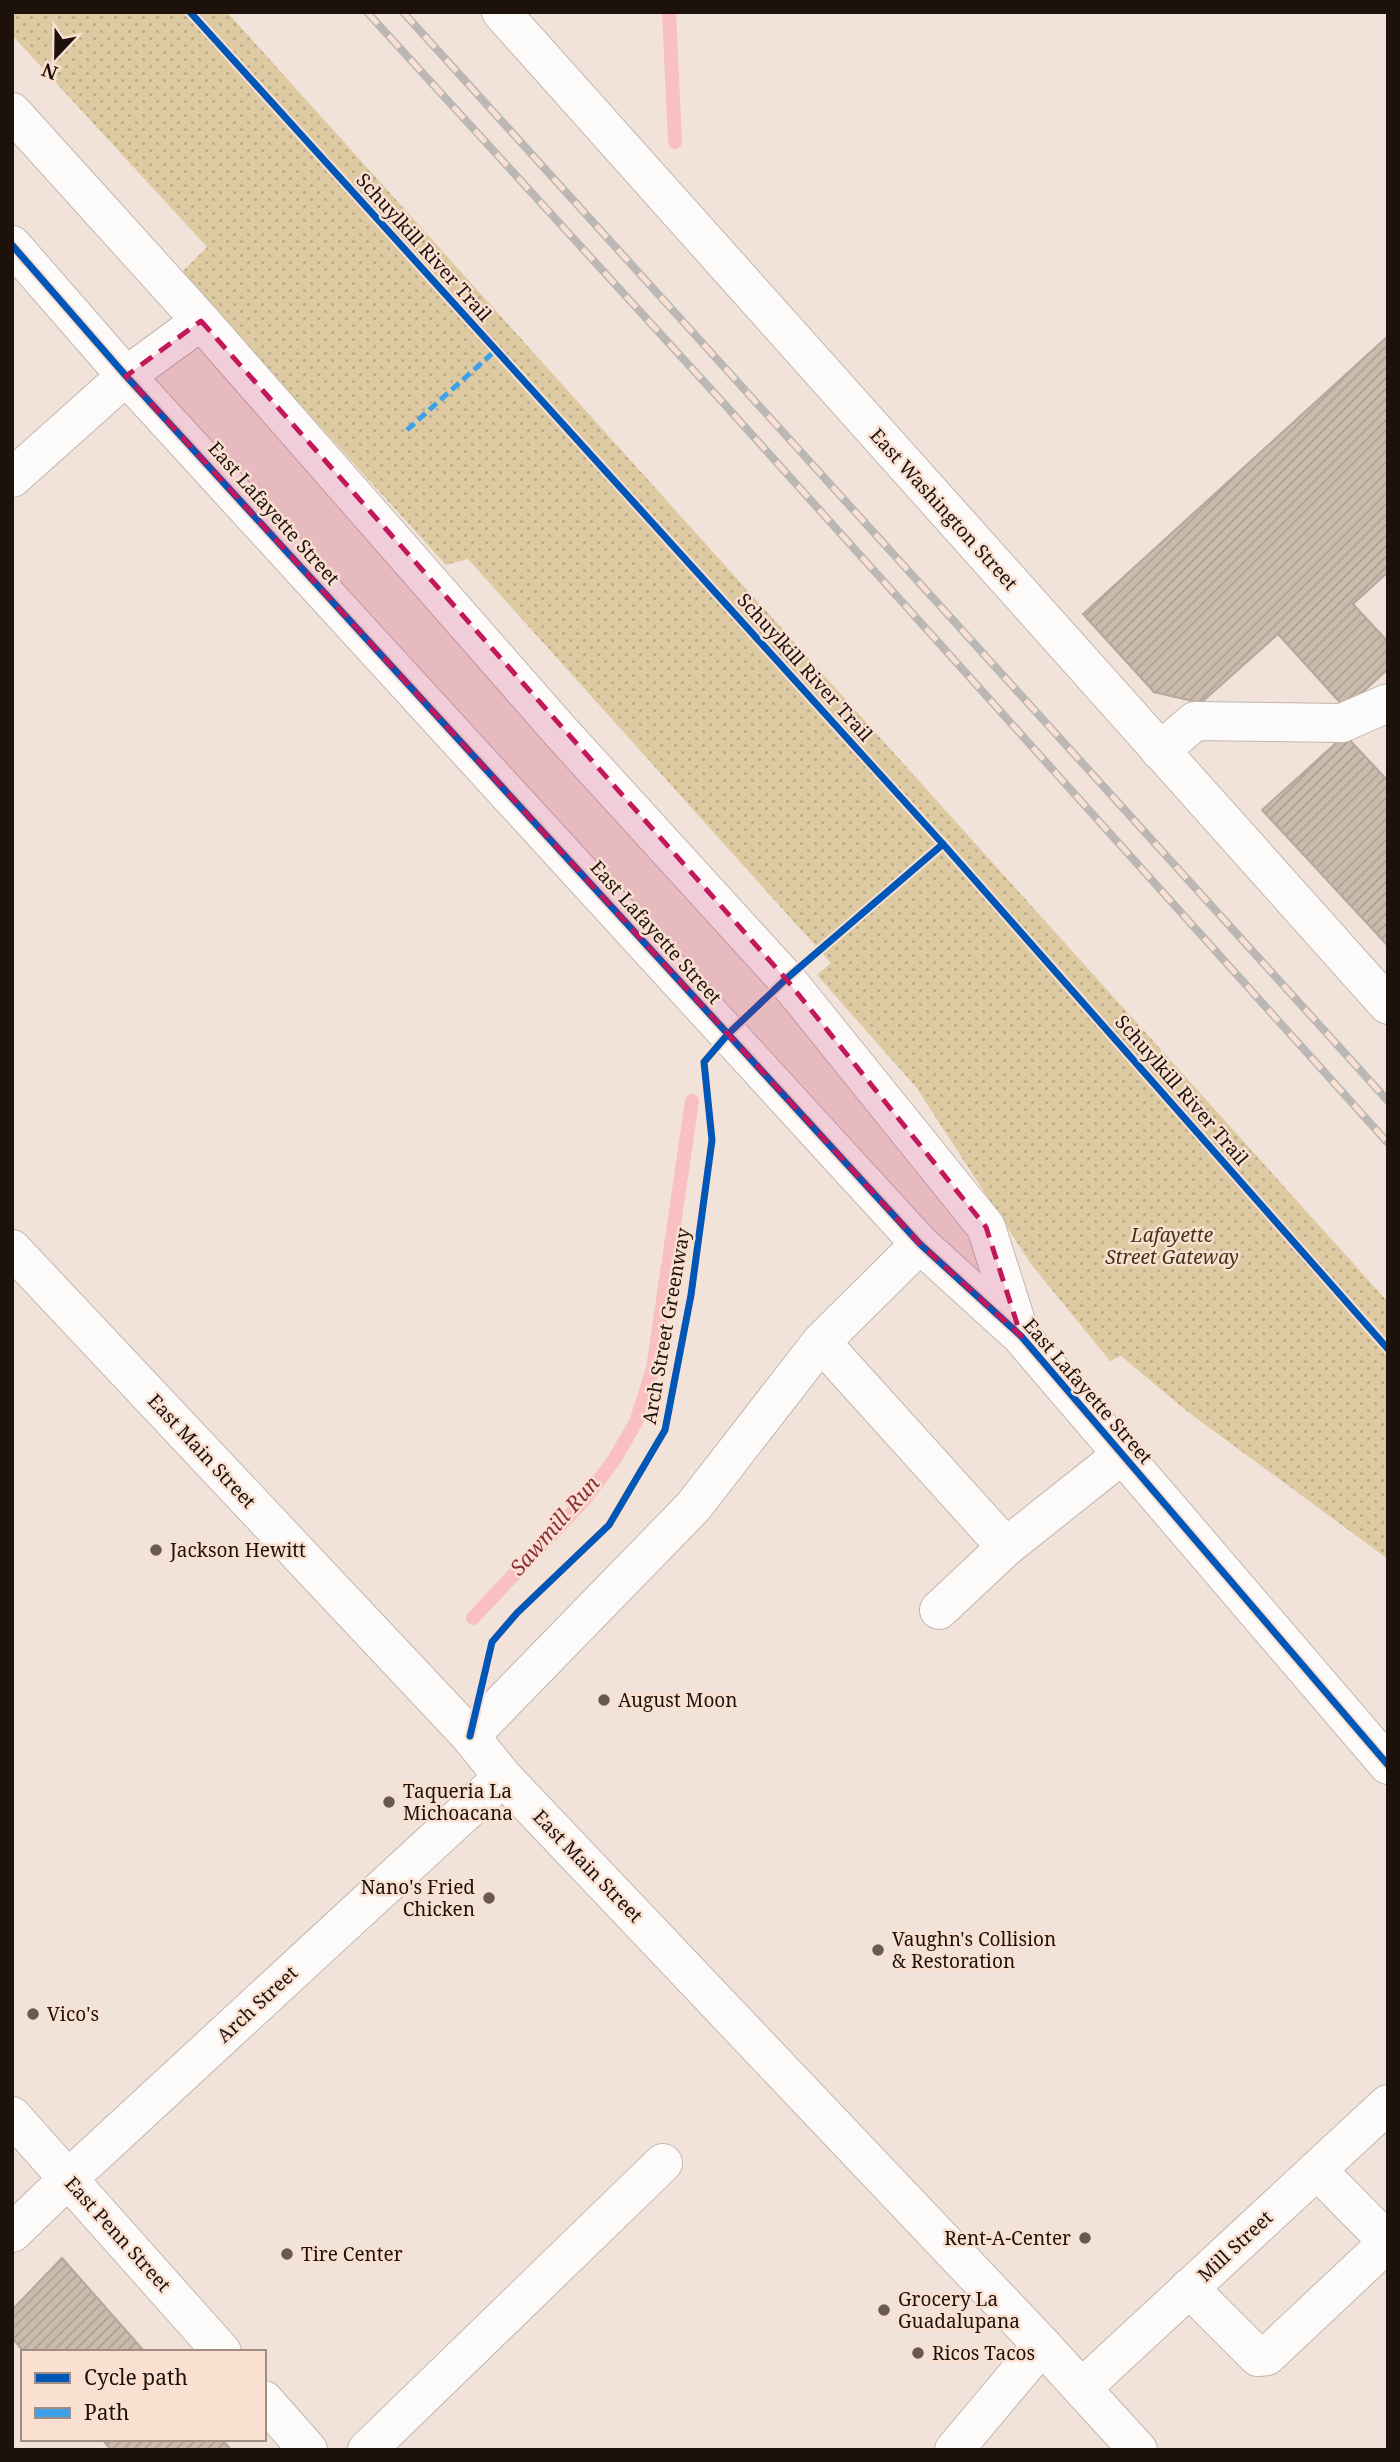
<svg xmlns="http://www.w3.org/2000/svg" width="1400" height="2462" font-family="'Noto Serif',serif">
<defs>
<pattern id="park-dots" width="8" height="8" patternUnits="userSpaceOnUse" patternTransform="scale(1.75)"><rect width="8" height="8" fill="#ddcaa2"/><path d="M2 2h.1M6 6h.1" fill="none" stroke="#bdac8a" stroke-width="1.8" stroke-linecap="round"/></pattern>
<pattern id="building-hatch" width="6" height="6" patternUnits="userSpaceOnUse" patternTransform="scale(1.75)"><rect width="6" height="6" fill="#cabbac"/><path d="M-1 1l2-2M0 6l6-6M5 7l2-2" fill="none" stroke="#ada093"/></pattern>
</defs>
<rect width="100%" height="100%" fill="#f1e3da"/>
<polygon fill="url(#park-dots)" points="12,12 227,12 1388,1302 1388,1559 1188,1412 1121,1356 1110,1361 1031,1264 916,1087 817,975 831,963 468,559 446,565 181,273 207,247 12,35"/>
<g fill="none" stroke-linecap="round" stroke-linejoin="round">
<g stroke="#fabfc0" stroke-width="14">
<polyline points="669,12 675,142"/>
<polyline points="473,1618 584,1500 614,1460 636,1422 653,1369 692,1101"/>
</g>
</g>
<g fill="url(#building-hatch)" stroke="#b2a89f" stroke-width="2">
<polygon points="1388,336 1388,572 1353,604 1388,642 1388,669 1345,708 1278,634 1201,703 1154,692 1083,614"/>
<polygon points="1345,735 1388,781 1388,946 1262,810"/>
<polygon points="62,2258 145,2352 24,2352 12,2338 12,2310"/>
<polygon points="102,2439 222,2439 231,2450 111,2450"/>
</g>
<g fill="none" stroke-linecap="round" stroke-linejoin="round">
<g stroke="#c2b6ae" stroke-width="40">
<g id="minor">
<polyline points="501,12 1388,1005"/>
<polyline points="12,112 201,321 561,732 786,979 986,1227 1020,1334"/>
<polyline points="12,245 126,376 920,1244 1021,1336 1388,1765"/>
<polyline points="12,478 126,376 201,321"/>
<polyline points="1160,751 1195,721 1342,723 1388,703"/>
<polyline points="821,1342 1006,1547 939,1610"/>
<polyline points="1006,1547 1123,1454"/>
<polyline points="470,1736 693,1507 821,1342 920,1244"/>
<polyline points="12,2116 222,2352"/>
<polyline points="1317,2170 1388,2242"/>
<polyline points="12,2233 69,2178 503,1777"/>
<polyline points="1189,2288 1258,2357 1267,2356 1387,2243"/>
<polyline points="1082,2388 1388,2104"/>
<polyline points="264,2400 308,2450"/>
<polyline points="367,2450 663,2163"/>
<polyline points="954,2450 1042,2345"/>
</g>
</g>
<g stroke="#c2b6ae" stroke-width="40">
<polyline id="major" points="12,1249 470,1736 503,1777 1042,2345 1138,2450"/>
</g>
<use href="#minor" stroke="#fdfbf9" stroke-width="38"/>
<use href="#major" stroke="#fdfbf9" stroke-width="38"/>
<g stroke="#bbb7b5" stroke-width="8">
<g id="rail">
<polyline points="367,12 727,407 1388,1143"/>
<polyline points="403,12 1388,1101"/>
</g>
</g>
<use href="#rail" stroke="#fae0d1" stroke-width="5" stroke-dasharray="16" stroke-linecap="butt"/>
<polyline stroke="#3da1e9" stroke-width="5" stroke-dasharray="10 5" stroke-linecap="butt" points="407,430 496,350"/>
<g stroke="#fae0d1" stroke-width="11">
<g id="cycleway">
<polyline points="190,12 943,844 1388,1349"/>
<polyline points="12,245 126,376 920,1244 1021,1336 1388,1765"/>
<polyline points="470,1736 492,1642 517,1613 609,1525 665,1430 691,1295 712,1140 704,1062 728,1034 786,979 943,844"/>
</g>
</g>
<use href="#cycleway" stroke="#0057b8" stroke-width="7"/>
</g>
<path fill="#c2185b" fill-opacity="0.2" stroke="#c2185b" stroke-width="5" stroke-dasharray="14 9" stroke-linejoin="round" d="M201 321 786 979 986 1227 1021 1336 920 1244 126 376Z"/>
<g fill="#675a53" stroke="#fae0d1" stroke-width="2.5">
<circle cx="156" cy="1550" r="7"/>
<circle cx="604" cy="1700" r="7"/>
<circle cx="389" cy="1802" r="7"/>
<circle cx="489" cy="1898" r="7"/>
<circle cx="878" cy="1950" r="7"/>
<circle cx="33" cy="2014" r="7"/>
<circle cx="1085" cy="2238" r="7"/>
<circle cx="287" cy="2254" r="7"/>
<circle cx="884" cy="2310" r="7"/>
<circle cx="918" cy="2353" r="7"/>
</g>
<g text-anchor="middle" stroke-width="5" stroke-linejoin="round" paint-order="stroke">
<g font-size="19" fill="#1c110b" stroke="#fae0d1">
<text transform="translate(424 247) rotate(48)" y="7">Schuylkill River Trail</text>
<text transform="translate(944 509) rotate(48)" y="7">East Washington Street</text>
<text transform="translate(274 513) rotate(48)" y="7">East Lafayette Street</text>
<text transform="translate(805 667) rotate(48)" y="7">Schuylkill River Trail</text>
<text transform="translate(656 932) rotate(48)" y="7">East Lafayette Street</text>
<text transform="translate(1182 1090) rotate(49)" y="7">Schuylkill River Trail</text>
<text transform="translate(666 1326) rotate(-80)" y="7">Arch Street Greenway</text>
<text transform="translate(1088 1391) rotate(49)" y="7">East Lafayette Street</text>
<text transform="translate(202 1451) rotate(47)" y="7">East Main Street</text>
<text transform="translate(588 1866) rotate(46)" y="7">East Main Street</text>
<text transform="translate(257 2004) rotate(-43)" y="7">Arch Street</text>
<text transform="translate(118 2234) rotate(48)" y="7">East Penn Street</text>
<text transform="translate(1235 2246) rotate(-43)" y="7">Mill Street</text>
</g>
<g font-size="19" font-style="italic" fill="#3e3415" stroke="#fae0d1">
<text x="1172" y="1242">Lafayette<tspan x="1172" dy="22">Street Gateway</tspan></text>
</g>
<g font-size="19" fill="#1c110b" stroke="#fae0d1" text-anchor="start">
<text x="170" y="1557">Jackson Hewitt</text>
<text x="618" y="1707">August Moon</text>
<text x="403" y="1798">Taqueria La<tspan x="403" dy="22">Michoacana</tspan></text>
<text x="475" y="1894" text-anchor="end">Nano's Fried<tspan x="475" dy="22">Chicken</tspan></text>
<text x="892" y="1946">Vaughn's Collision<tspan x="892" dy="22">&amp; Restoration</tspan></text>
<text x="47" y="2021">Vico's</text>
<text x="1071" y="2245" text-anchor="end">Rent-A-Center</text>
<text x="301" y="2261">Tire Center</text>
<text x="898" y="2306">Grocery La<tspan x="898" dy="22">Guadalupana</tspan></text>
<text x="932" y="2360">Ricos Tacos</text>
</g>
<g font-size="21" font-style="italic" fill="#892f3c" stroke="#fae0d1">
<text transform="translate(555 1526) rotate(-49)" y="7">Sawmill Run</text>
</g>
</g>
<rect width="1400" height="2462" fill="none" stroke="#1c110b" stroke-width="28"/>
<rect x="21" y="2350" width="245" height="91" fill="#fae0d1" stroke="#a18d82" stroke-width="2"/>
<rect x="35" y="2373" width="35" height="10" fill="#0057b8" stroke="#a18d82" stroke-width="2"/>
<text x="84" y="2385" font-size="21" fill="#1c110b">Cycle path</text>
<rect x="35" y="2408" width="35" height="10" fill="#3da1e9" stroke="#a18d82" stroke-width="2"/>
<text x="84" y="2420" font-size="21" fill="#1c110b">Path</text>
<g transform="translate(56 56) rotate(202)" stroke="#fae0d1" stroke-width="5" paint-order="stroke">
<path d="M0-5L12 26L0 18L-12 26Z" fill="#1c110b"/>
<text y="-10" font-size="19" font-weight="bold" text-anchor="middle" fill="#1c110b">N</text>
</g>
</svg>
